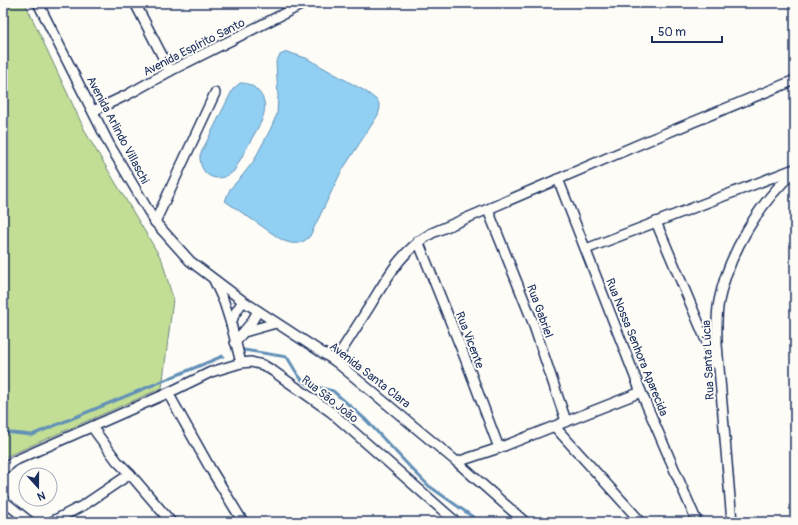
<svg xmlns="http://www.w3.org/2000/svg" width="798" height="525" font-family="Pangolin,sans-serif">
<rect width="100%" height="100%" fill="#fdfcf7"/>
<filter id="ink" filterUnits="userSpaceOnUse"><feTurbulence type="fractalNoise" baseFrequency=".025" numOctaves="2"/><feDisplacementMap in="SourceGraphic" scale="8" xChannelSelector="R" yChannelSelector="G"/><feConvolveMatrix kernelMatrix="1 2 1 2 8 2 1 2 1" color-interpolation-filters="sRGB"/></filter>
<g filter="url(#ink)">
<polygon fill="#c2de95" stroke="#6e867a" points="3,3 25,3 87,135 162,260 173,299 162,388 3,458"/>
<g fill="#91d0f2" stroke="#6290b7">
<path d="M287 52 306 58 365 91 378 101 380 108 378 115 341 172 310 236C302 245 293 245 282 240L225 201 230 189 242 176 253 162 270 130 277 114 278 96 276 62 280 55Z"/>
<path d="M240 83C248 83 252 85 257 90 267 100 266 110 261 122L234 171C218 185 199 177 200 155L233 89Z"/>
</g>
<g fill="none" stroke-linecap="round" stroke-linejoin="round">
<g stroke="#6290b7" stroke-width="3">
<polyline points="244,350 287,357 298,375 303,381 309,385 333,391 366,420 411,468 429,486 480,522"/>
<polyline points="3,432 32,435 223,356"/>
</g>
<g stroke="#1b2f5e" stroke-width="12">
<g id="minor">
<polyline points="38,3 109,144 155,222 190,261 243,301 335,361 457,462 525,522"/>
<polyline points="135,3 170,71"/>
<polyline points="93,111 127,95 170,71 305,3"/>
<polyline points="558,179 641,392 697,522"/>
<polyline points="488,210 532,320 566,421"/>
<polyline points="155,222 215,93"/>
<polyline points="656,222 716,364"/>
<polyline points="418,241 465,358 499,448"/>
<polyline points="586,249 794,169"/>
<polyline points="214,280 224,302 231,324"/>
<polyline points="244,332 276,323"/>
<polyline points="235,342 251,323 258,311"/>
<path d="M335 361C347 342 359 323 371 304 389 275 401 251 432 233L647 141 795 80"/>
<polyline points="241,363 231,324 234,315 243,301"/>
<polyline points="168,393 210,468 243,522"/>
<polyline points="555,427 641,522"/>
<polyline points="457,462 499,448 641,392"/>
<polyline points="3,470 14,461 168,393 211,372 241,363 251,362 263,365 273,371 331,412 456,522"/>
<polyline points="130,474 171,522"/>
<polyline points="3,499 6,503 30,522"/>
<polyline points="51,522 84,505 130,474 117,461 92,427"/>
<path d="M732 522 717 344C717 330 716 315 719 301 728 255 760 201 795 171"/>
</g>
</g>
<use href="#minor" stroke="#fdfcf7" stroke-width="9"/>
</g>
</g>
<g text-anchor="middle" stroke-width="4" stroke-linejoin="round" paint-order="stroke">
<g font-size="12" fill="#1b2f5e" stroke="#fdfcf7">
<text transform="translate(194 47) rotate(-27)" y="4">Avenida Espírito Santo</text>
<text transform="translate(118 130) rotate(62)" y="4">Avenida Arlindo Villaschi</text>
<text transform="translate(540 311) rotate(70)" y="4">Rua Gabriel</text>
<text transform="translate(470 340) rotate(69)" y="4">Rua Vicente</text>
<text transform="translate(637 347) rotate(68)" y="4">Rua Nossa Senhora Aparecida</text>
<text transform="translate(708 360) rotate(-93)" y="4">Rua Santa Lúcia</text>
<text transform="translate(370 375) rotate(38)" y="4">Avenida Santa Clara</text>
<text transform="translate(330 399) rotate(38)" y="4">Rua São João</text>
</g>
</g>
<rect width="798" height="525" fill="none" stroke="#fdfcf7" stroke-width="16"/>
<rect x="8" y="8" width="782" height="509" fill="none" stroke="#1b2f5e" stroke-width="1.5" filter="url(#ink)"/>
<g transform="translate(38 487) rotate(159)"><circle r="19" fill="#fdfcf7" stroke="#a3aaba"/>
<path d="M0-3L7 15L0 10L-7 15Z" fill="#1b2f5e"/>
<text y="-6" font-size="11" font-weight="bold" text-anchor="middle" fill="#1b2f5e">N</text>
</g>
<path d="M652 36v6h70v-6" fill="none" stroke="#1b2f5e" stroke-width="2"/>
<text x="658" y="36" font-size="12" fill="#1b2f5e" stroke="#fdfcf7" stroke-width="3" paint-order="stroke">50 m</text>
</svg>
